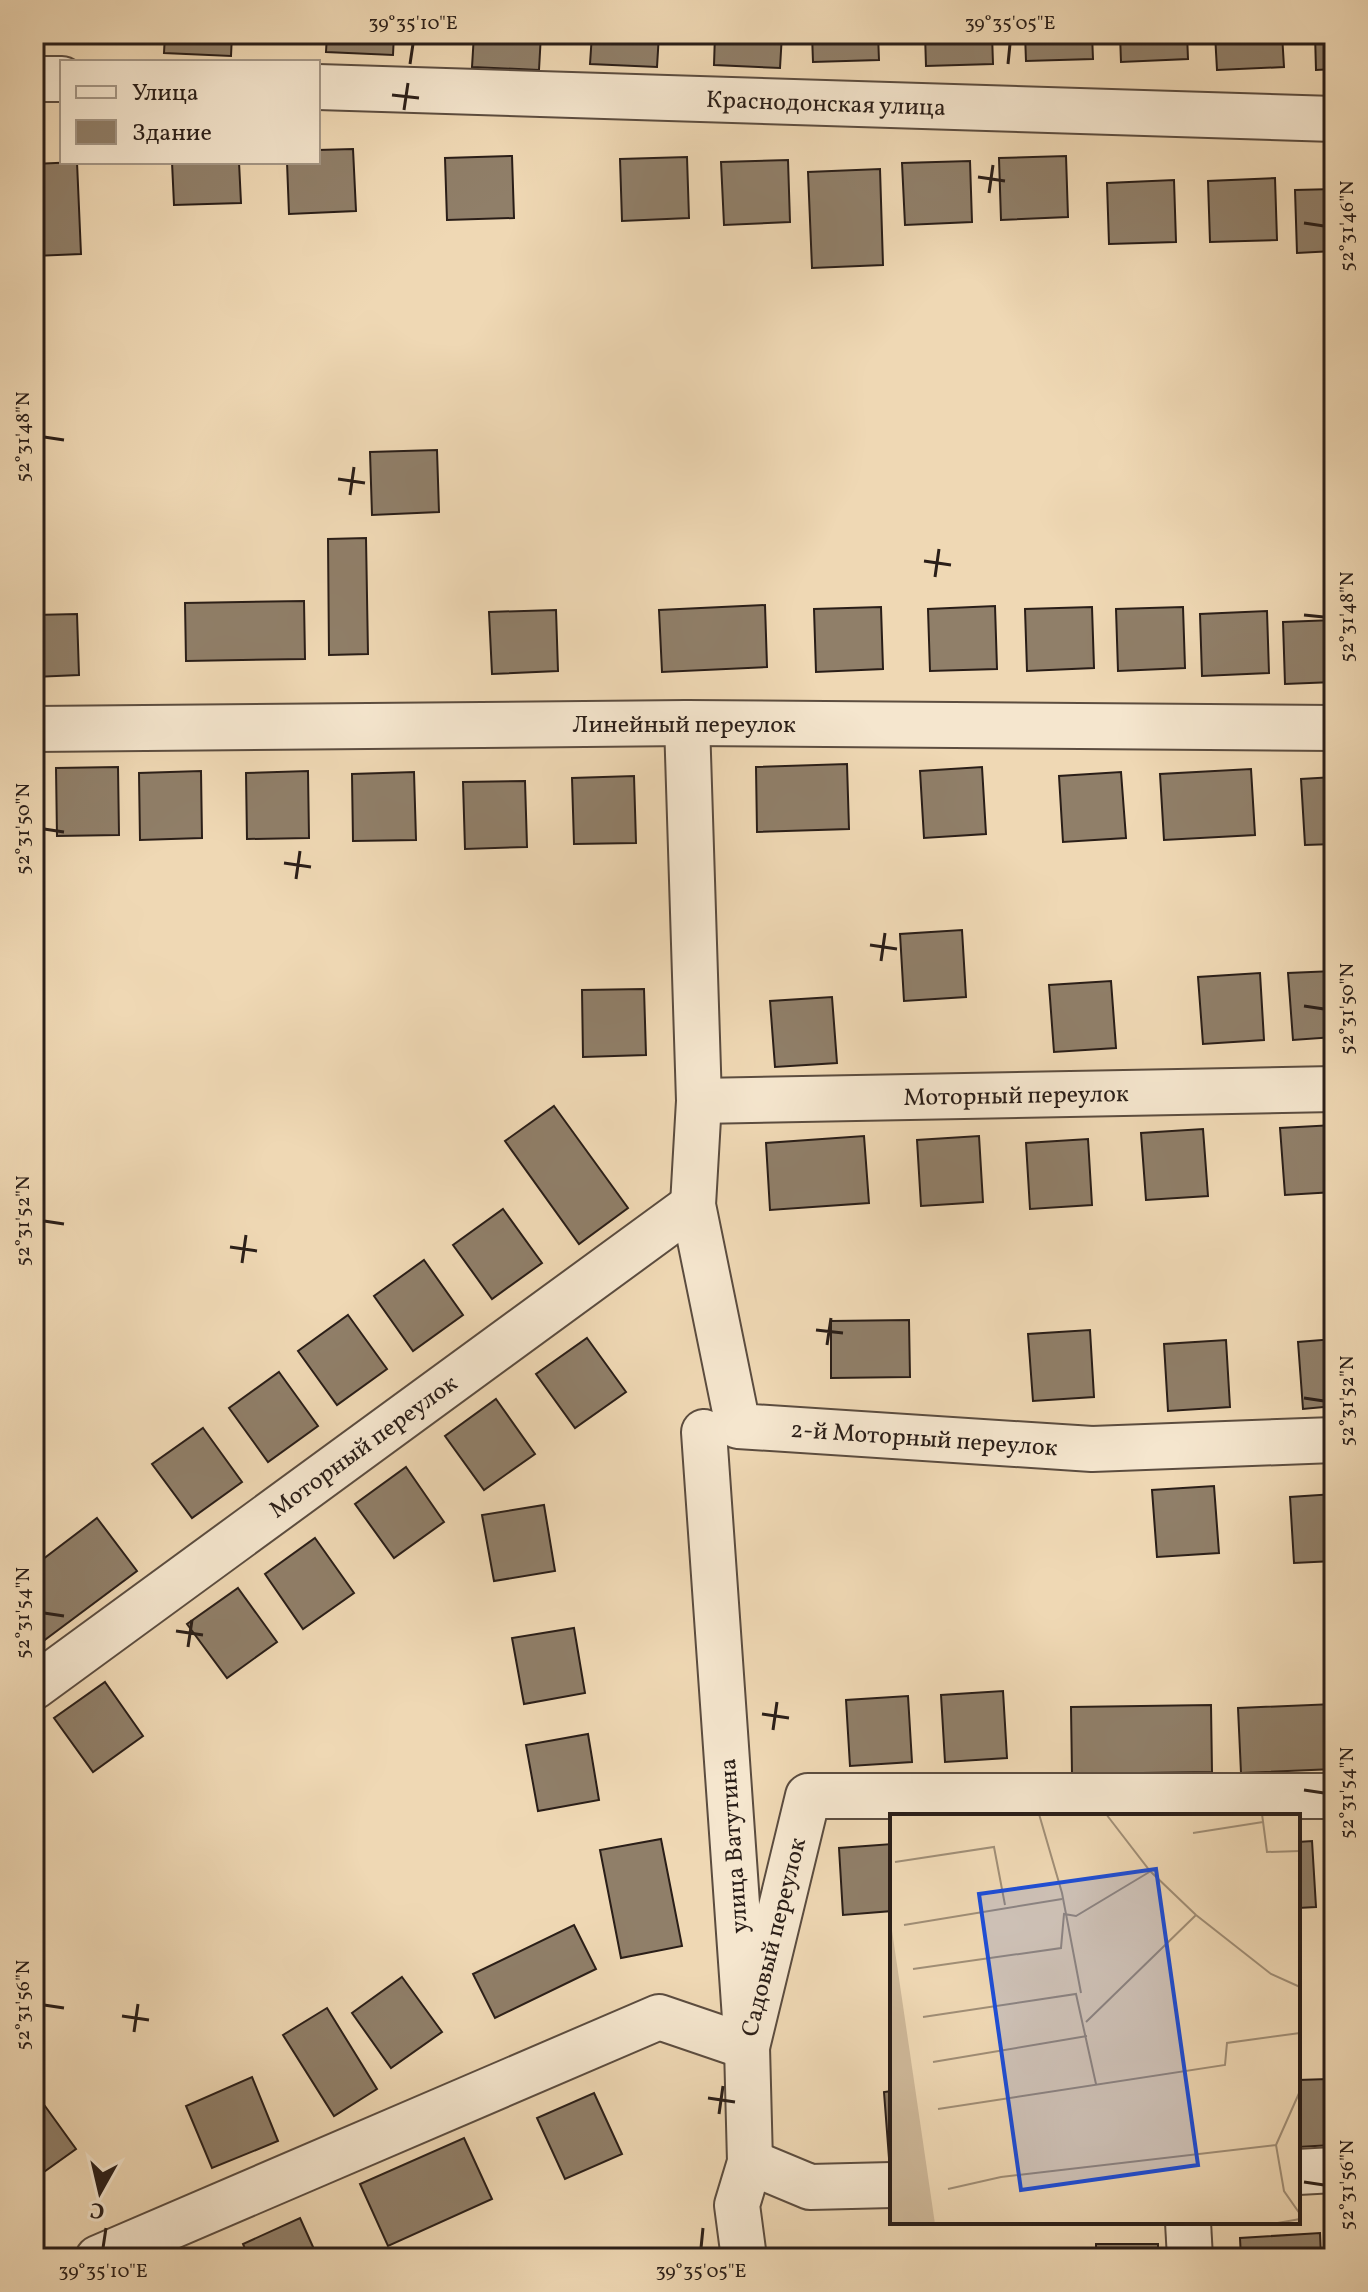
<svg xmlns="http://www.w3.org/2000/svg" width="1368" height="2292" font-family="Vollkorn,serif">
<rect width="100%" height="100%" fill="#efd8b4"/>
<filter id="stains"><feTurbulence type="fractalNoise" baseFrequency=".0025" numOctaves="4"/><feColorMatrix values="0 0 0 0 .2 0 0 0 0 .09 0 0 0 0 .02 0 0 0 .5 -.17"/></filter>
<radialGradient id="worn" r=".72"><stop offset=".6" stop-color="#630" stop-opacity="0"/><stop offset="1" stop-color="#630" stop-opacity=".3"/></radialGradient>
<g fill="#907f69" stroke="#2a1e18" stroke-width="2">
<polygon points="34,34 42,34 40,62 34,62"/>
<polygon points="92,34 136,34 136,39 92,40"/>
<polygon points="165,34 232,34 231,56 164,53"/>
<polygon points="327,34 394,34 393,55 326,52"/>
<polygon points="474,34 541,34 539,70 472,67"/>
<polygon points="592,34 659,34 657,67 590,64"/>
<polygon points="715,34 782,34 780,68 714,65"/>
<polygon points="812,34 878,34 879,60 813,62"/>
<polygon points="925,34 992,34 993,64 926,66"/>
<polygon points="1025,34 1092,34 1093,59 1026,61"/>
<polygon points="1120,34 1187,34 1188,59 1121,62"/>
<polygon points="1215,34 1282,34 1284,67 1217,70"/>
<polygon points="1315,34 1334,34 1334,69 1316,70"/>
<polygon points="353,149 356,211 289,214 287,162 318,162 318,150"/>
<polygon points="512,156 514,218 447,220 445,158"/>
<polygon points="1066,156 1068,217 1001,220 999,158"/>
<polygon points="687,157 689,218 622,221 620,159"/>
<polygon points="788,160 790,222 724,225 721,162"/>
<polygon points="970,161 972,222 905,225 902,163"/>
<polygon points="77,162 81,254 34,256 34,164"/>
<polygon points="172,162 239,162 241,203 174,205"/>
<polygon points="880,169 883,265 812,268 808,172"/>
<polygon points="1275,178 1277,240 1210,242 1208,181"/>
<polygon points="1174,180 1176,242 1109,244 1107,183"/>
<polygon points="1334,189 1334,251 1297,253 1295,190"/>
<polygon points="437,450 439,512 372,515 370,452"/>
<polygon points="366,538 368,654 329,655 328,539"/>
<polygon points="304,601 305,659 186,661 185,603"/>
<polygon points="765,605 767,667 662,672 659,610"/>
<polygon points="995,606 997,669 930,671 928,609"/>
<polygon points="881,607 883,669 816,672 814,609"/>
<polygon points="1092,607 1094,668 1027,671 1025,609"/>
<polygon points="1183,607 1185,668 1118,671 1116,609"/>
<polygon points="556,610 558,671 492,674 489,612"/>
<polygon points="1267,611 1269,673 1202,676 1200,614"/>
<polygon points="77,614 79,675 34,677 34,615"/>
<polygon points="1334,620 1334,682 1285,684 1283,622"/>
<polygon points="847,764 849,829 757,832 756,767"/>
<polygon points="118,767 119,835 57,836 56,768"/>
<polygon points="982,767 986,834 924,838 920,771"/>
<polygon points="1251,769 1255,835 1164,840 1160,774"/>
<polygon points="201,771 202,838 140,840 139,773"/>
<polygon points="308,771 309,838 247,839 246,773"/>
<polygon points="414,772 416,840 353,841 352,774"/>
<polygon points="1121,772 1126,838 1063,842 1059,776"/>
<polygon points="634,776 636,843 574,844 572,778"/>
<polygon points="1334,777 1334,844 1305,845 1301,779"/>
<polygon points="525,781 527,847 465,849 463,782"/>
<polygon points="962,930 966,997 904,1001 900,934"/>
<polygon points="1334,971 1334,1037 1293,1040 1288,973"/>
<polygon points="1260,973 1264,1040 1203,1044 1198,977"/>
<polygon points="1111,981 1116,1048 1054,1052 1049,985"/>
<polygon points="644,989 646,1055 583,1057 582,990"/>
<polygon points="832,997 837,1063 775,1067 770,1001"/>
<polygon points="554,1106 628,1208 579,1244 505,1141"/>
<polygon points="1334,1125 1334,1192 1285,1195 1280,1128"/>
<polygon points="1203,1129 1208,1196 1146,1200 1141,1133"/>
<polygon points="864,1136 869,1203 770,1210 766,1143"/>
<polygon points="979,1136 983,1202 921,1206 917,1140"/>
<polygon points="1088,1139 1092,1205 1030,1209 1026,1143"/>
<polygon points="503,1209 542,1263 492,1299 453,1245"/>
<polygon points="424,1260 463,1315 413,1351 374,1296"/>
<polygon points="348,1315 387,1369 337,1405 298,1351"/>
<polygon points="909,1320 910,1377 831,1378 831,1321"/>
<polygon points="1090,1330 1094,1397 1033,1401 1028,1334"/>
<polygon points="587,1338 626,1392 575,1428 536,1374"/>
<polygon points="1334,1339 1334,1406 1303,1409 1298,1342"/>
<polygon points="1226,1340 1230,1407 1168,1411 1164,1344"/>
<polygon points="279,1372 318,1426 268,1462 229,1408"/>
<polygon points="496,1399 535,1454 484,1490 445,1436"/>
<polygon points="203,1428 242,1482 192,1518 152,1464"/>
<polygon points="406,1467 444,1522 394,1558 355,1504"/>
<polygon points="1214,1486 1219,1553 1157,1557 1152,1490"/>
<polygon points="1334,1494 1334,1561 1294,1563 1290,1497"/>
<polygon points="544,1505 555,1571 494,1581 482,1515"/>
<polygon points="97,1518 137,1571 34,1648 34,1566"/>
<polygon points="315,1538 354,1593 303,1629 265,1574"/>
<polygon points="238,1588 277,1642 227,1678 187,1624"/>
<polygon points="574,1628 585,1693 524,1704 512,1638"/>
<polygon points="105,1682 143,1736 93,1772 54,1718"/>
<polygon points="1003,1691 1007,1758 945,1762 941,1695"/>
<polygon points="908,1696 912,1762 850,1766 846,1700"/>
<polygon points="1334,1704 1334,1769 1241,1773 1238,1708"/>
<polygon points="1211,1705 1212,1772 1072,1774 1071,1707"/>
<polygon points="588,1734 599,1800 538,1811 526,1745"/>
<polygon points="661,1839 682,1946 621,1958 600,1850"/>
<polygon points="1312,1841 1316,1907 1298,1908 1298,1842"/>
<polygon points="892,1844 892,1911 843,1915 839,1848"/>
<polygon points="574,1925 596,1969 495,2018 473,1974"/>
<polygon points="402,1977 442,2032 391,2068 352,2013"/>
<polygon points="327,2008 377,2089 334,2116 283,2035"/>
<polygon points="252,2077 278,2141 212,2168 186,2106"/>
<polygon points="1328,2079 1332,2145 1298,2147 1298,2080"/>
<polygon points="892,2091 892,2158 889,2158 884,2092"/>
<polygon points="594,2093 622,2154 565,2179 537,2118"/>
<polygon points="37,2095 76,2149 34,2179 34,2097"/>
<polygon points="464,2138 492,2199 388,2246 360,2184"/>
<polygon points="300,2218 318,2258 249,2258 243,2244"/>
<polygon points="1320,2233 1321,2258 1241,2258 1240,2238"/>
<rect x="1096" y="2244" width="62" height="14"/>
</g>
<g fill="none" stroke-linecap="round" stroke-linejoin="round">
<g stroke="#5b4c3f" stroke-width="48">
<g id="minor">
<polyline points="34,79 62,79"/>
<polyline points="318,87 1334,119"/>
<polyline points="687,723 699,1101 693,1205 738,1426 1092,1449 1334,1440"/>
<polyline points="34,729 687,723 1334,728"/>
<polyline points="699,1101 1334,1089"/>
<polyline points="704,1432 747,2047 750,2162 737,2205 744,2258"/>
<polyline points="34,1687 693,1205"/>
<polyline points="750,2162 810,2187 892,2185"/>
<polyline points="1298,2172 1334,2170"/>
<polyline points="1188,2222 1190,2258"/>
<polyline points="98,2258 659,2017 747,2047 808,1796 1334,1796"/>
</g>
</g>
<use href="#minor" stroke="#f5e6ce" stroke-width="44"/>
</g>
<path fill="none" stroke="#2a1e18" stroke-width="3" d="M410 64 413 44M1008 64 1010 44M392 95 419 98M404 110 408 83M978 177 1005 181M989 193 993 165M1304 223 1324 226M44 437 64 440M338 479 365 483M350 495 354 467M924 561 951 565M935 577 939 549M1304 615 1324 617M44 829 64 832M284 863 311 867M296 879 300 851M870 945 897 949M881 961 885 933M1304 1006 1324 1009M44 1221 64 1224M230 1247 257 1251M242 1263 246 1235M816 1330 843 1333M827 1345 831 1318M1304 1398 1324 1401M44 1613 64 1616M176 1631 203 1635M188 1647 192 1620M762 1714 789 1718M773 1730 777 1702M1304 1790 1324 1793M44 2005 64 2008M122 2016 149 2020M134 2032 138 2004M708 2098 735 2102M719 2114 723 2086M1304 2182 1324 2185M103 2248 106 2228M701 2248 703 2228"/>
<g text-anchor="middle" stroke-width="6" stroke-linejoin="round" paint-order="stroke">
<g font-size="24" fill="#2a1e18" stroke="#f5e6ce">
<text transform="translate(826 103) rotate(2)" y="8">Краснодонская улица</text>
<text x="684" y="732">Линейный переулок</text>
<text transform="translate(1016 1095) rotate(-1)" y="8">Моторный переулок</text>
<text transform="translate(924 1438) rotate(4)" y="8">2-й Моторный переулок</text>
<text transform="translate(363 1446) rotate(-36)" y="8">Моторный переулок</text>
<text transform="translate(733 1846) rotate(-94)" y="8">улица Ватутина</text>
<text transform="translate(773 1937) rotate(-76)" y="8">Садовый переулок</text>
</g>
</g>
<g transform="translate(890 1814)">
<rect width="410" height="410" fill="#efd8b4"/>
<path d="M0 103 45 410H0Z" fill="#ceb899"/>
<path fill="none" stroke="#a08e76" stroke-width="2" d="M149 0 172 79 191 179M216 0 260 57 306 101 381 160 410 173M372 0 377 38 410 37M303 19 373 8M5 48 104 33 115 91M14 111 172 85M23 155 171 134 174 100 186 102 261 57M33 203 186 180 206 270M196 208 306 101M43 248 197 222M410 277 386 331 394 377 410 400M48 295 335 251 337 229 410 219M58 375 111 363 386 331M382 410 410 405"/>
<path fill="#1d4ed8" fill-opacity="0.15" stroke="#1d4ed8" stroke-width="4" d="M266 55 308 351 131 376 89 80Z"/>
<rect width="410" height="410" fill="none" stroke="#2a1e18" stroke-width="4"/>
</g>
<rect width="1368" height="2292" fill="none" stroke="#efd8b4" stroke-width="88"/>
<rect x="60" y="60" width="260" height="104" fill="#f5e6ce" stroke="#a49685" stroke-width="2"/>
<rect x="76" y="86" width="40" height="12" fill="#f5e6ce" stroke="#a49685" stroke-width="2"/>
<text x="132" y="100" font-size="24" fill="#2a1e18">Улица</text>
<rect x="76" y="120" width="40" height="24" fill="#907f69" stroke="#a49685" stroke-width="2"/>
<text x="132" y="140" font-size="24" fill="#2a1e18">Здание</text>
<g transform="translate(100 2192) rotate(188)" stroke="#f5e6ce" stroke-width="6" paint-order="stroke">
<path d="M0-6L14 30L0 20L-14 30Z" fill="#2a1e18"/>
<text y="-12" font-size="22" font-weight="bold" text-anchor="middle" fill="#2a1e18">С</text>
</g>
<rect x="44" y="44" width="1280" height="2204" fill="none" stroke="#2a1e18" stroke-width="3"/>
<g font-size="20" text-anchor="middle" fill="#2a1e18">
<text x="413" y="29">39°35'10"E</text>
<text x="1010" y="29">39°35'05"E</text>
<text transform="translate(1346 226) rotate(-90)" y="7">52°31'46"N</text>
<text transform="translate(22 437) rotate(-90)" y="7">52°31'48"N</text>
<text transform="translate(1346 617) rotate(-90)" y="7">52°31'48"N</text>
<text transform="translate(22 829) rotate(-90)" y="7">52°31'50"N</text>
<text transform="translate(1346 1009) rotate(-90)" y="7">52°31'50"N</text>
<text transform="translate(22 1221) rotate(-90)" y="7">52°31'52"N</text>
<text transform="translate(1346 1401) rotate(-90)" y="7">52°31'52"N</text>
<text transform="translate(22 1613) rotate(-90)" y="7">52°31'54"N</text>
<text transform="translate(1346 1793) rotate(-90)" y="7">52°31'54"N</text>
<text transform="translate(22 2005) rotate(-90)" y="7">52°31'56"N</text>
<text transform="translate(1346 2185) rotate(-90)" y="7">52°31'56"N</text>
<text x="103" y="2277">39°35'10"E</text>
<text x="701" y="2277">39°35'05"E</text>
</g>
<rect width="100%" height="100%" filter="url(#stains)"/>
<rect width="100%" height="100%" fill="url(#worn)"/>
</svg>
